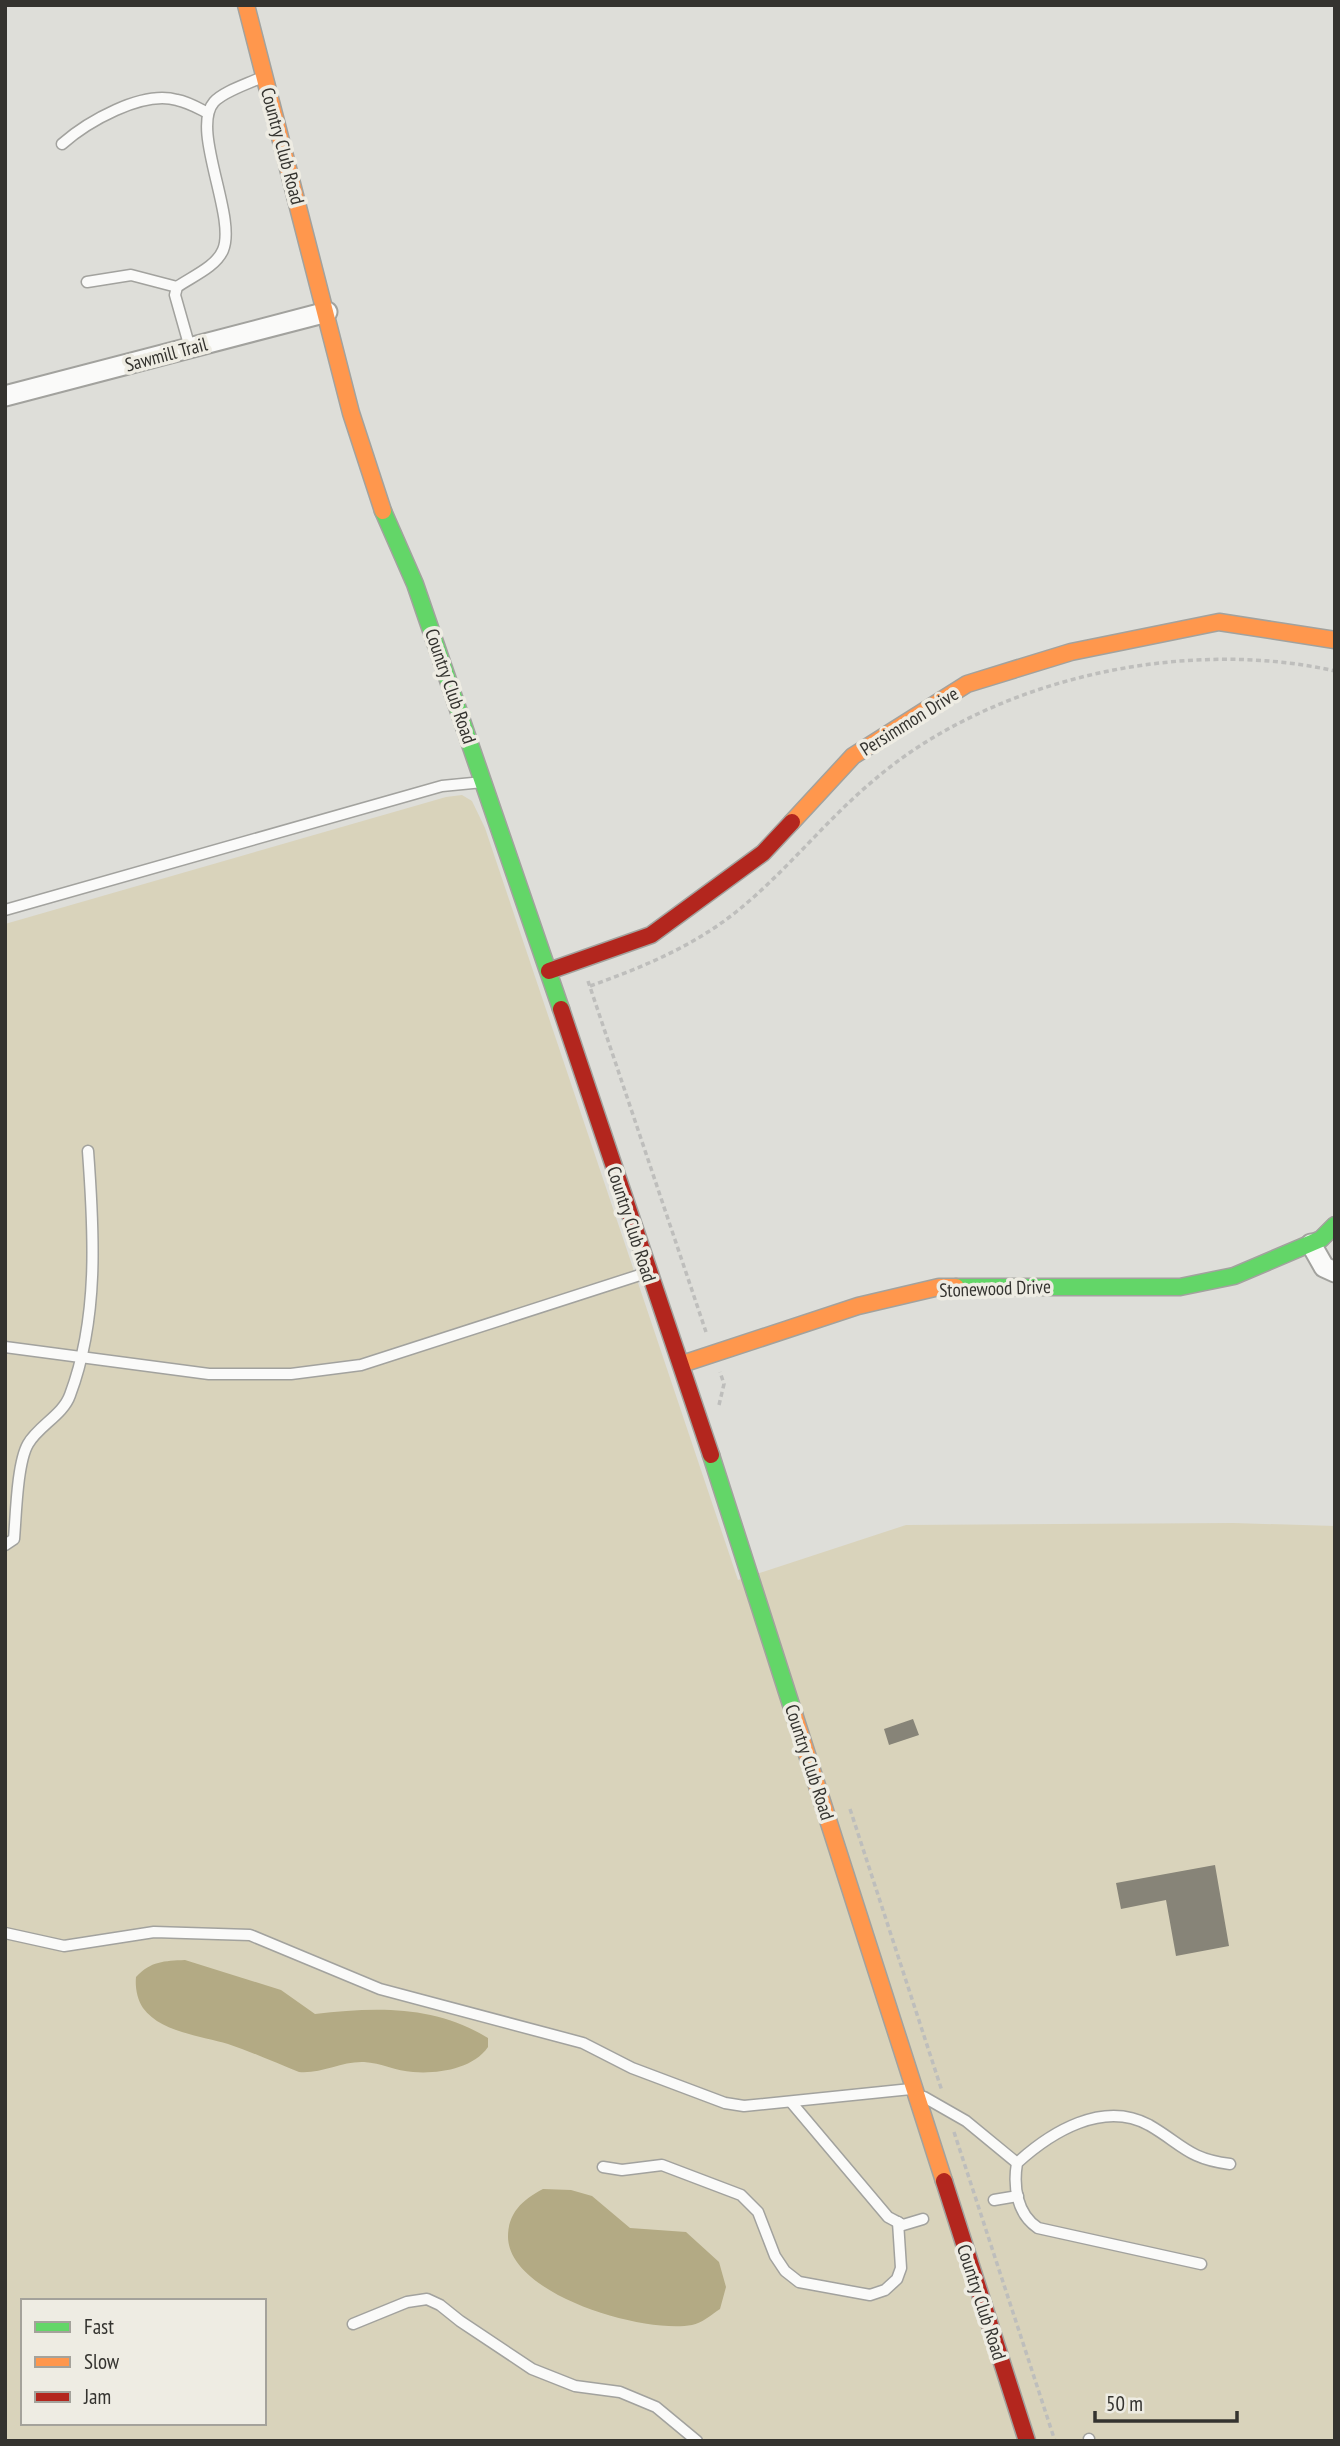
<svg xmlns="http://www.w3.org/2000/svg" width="1340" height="2446" font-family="'PT Sans Narrow',sans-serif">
<rect width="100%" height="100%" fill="#deded9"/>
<path fill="#d9d3bb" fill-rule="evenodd" d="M462 795 472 801 485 828 738 1580 906 1525 1234 1523 1335 1526V2441H5V924L446 797ZM23 2301H264V2423H23Z"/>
<g fill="#b3aa84">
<path d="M185 1960 281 1990 315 2014C376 2007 435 2005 488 2038V2047C473 2069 438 2074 413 2072 396 2071 381 2063 364 2062 342 2061 321 2074 299 2072 276 2063 252 2052 228 2044 202 2036 160 2032 143 2008 137 1999 135 1987 136 1977 151 1961 164 1961 185 1960Z"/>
<path d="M543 2189 571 2190 592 2196 630 2228 686 2232 719 2262 726 2287 720 2309C711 2315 702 2323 692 2325 644 2334 509 2295 508 2237 508 2213 522 2200 543 2189Z"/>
</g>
<g fill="#878478">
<polygon points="913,1719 919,1735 889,1745 884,1729"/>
<polygon points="1215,1865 1229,1946 1176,1956 1166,1900 1121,1909 1116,1883"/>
</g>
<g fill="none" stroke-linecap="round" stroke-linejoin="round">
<g stroke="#a2a29e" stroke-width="13">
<g id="lane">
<path d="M62 144C87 122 142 90 177 100 188 102 198 108 208 113"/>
<polyline points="87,282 131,275 177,287"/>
<path d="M190 348 175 295 177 287C191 277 216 267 223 250 237 217 190 129 214 102 224 91 248 84 262 77"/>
<polyline points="5,910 442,786 483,782"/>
<polyline points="5,1347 209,1374 291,1374 361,1365 646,1273"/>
<path d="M5 1545 14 1539C16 1516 17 1463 28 1444 38 1426 63 1415 70 1395 99 1318 94 1232 88 1151"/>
<polyline points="5,1933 64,1946 154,1932 250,1935 380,1989 583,2043 632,2068 725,2103 744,2106 911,2089"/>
<polyline points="924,2097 966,2121 1017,2163"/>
<polyline points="791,2102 888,2217 903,2225 923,2219"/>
<polyline points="603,2167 622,2170 662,2165 741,2195 758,2212 775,2256 785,2271 799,2282 870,2295 885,2290 897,2279 901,2268 898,2222"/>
<polyline points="994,2200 1018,2196"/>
<path d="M1201 2264 1038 2228C1017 2214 1013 2187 1017 2163 1051 2132 1103 2100 1149 2125 1182 2144 1188 2159 1230 2164"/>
<polyline points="353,2324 407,2302 427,2299 440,2305 460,2321 532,2369 575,2386 620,2392 656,2407 697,2441"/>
<polyline points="1089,2439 1089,2441"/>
</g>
</g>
<g stroke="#a2a29e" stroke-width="23">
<g id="street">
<polyline points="5,396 327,312"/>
<polyline points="1311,1244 1324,1267 1335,1272"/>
</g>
</g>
<g stroke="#a2a29e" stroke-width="19">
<g id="fast">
<polyline points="383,511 415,584 561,1009"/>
<polyline points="956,1287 1180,1287 1234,1276 1321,1239 1335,1225"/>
<polyline points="711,1455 794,1714"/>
</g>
</g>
<g stroke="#a2a29e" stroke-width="19">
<g id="slow">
<polyline points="246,5 351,413 383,511"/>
<polyline points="792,822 853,756 967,684 1071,652 1219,622 1335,640"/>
<polyline points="682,1364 858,1306 939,1287 956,1287"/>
<polyline points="794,1714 944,2181"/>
</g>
</g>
<g stroke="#a2a29e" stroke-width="19">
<g id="jam">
<polyline points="549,971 651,935 763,853 792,822"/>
<polyline points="561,1009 711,1455"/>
<polyline points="944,2181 1027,2441"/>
</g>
</g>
<g stroke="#bebebc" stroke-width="3.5" stroke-dasharray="5 3.5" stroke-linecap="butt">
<polyline points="588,981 706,1332"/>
<path d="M590 986C643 967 692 947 736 912 786 872 825 821 874 780 993 678 1184 637 1335 671"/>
<polyline points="719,1405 724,1384 720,1372"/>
<polyline points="850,1809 942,2091"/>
<polyline points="954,2132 1055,2441"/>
</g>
<use href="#lane" stroke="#fafaf9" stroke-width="10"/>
<use href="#street" stroke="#fafaf9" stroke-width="19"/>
<use href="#fast" stroke="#63d668" stroke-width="16"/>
<use href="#slow" stroke="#ff974d" stroke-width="16"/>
<use href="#jam" stroke="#b3261e" stroke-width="16"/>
</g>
<g text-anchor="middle" stroke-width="7" stroke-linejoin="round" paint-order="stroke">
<g font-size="19" fill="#34332f" stroke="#eeece3">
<text transform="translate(283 146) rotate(75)" y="7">Country Club Road</text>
<text transform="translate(166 354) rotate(-15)" y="7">Sawmill Trail</text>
<text transform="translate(451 686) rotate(71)" y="7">Country Club Road</text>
<text transform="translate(909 721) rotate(-32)" y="7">Persimmon Drive</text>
<text transform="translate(632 1224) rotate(72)" y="7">Country Club Road</text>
<text transform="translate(995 1288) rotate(-2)" y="7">Stonewood Drive</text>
<text transform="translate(810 1762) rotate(72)" y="7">Country Club Road</text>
<text transform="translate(982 2302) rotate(72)" y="7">Country Club Road</text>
</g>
</g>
<rect width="1340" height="2446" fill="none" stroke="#34332f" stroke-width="14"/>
<rect x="21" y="2299" width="245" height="126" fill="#eeece3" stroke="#a4a29b" stroke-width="2"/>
<rect x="35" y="2322" width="35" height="10" fill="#63d668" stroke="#a4a29b" stroke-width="2"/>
<text x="84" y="2334" font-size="21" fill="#34332f">Fast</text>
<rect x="35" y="2357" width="35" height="10" fill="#ff974d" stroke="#a4a29b" stroke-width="2"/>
<text x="84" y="2369" font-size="21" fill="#34332f">Slow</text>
<rect x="35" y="2392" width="35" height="10" fill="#b3261e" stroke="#a4a29b" stroke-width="2"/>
<text x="84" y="2404" font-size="21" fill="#34332f">Jam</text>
<path d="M1095 2411v10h142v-10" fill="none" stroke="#34332f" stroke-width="3.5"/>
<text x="1106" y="2411" font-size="21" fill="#34332f" stroke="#eeece3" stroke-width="5" paint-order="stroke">50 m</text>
</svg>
